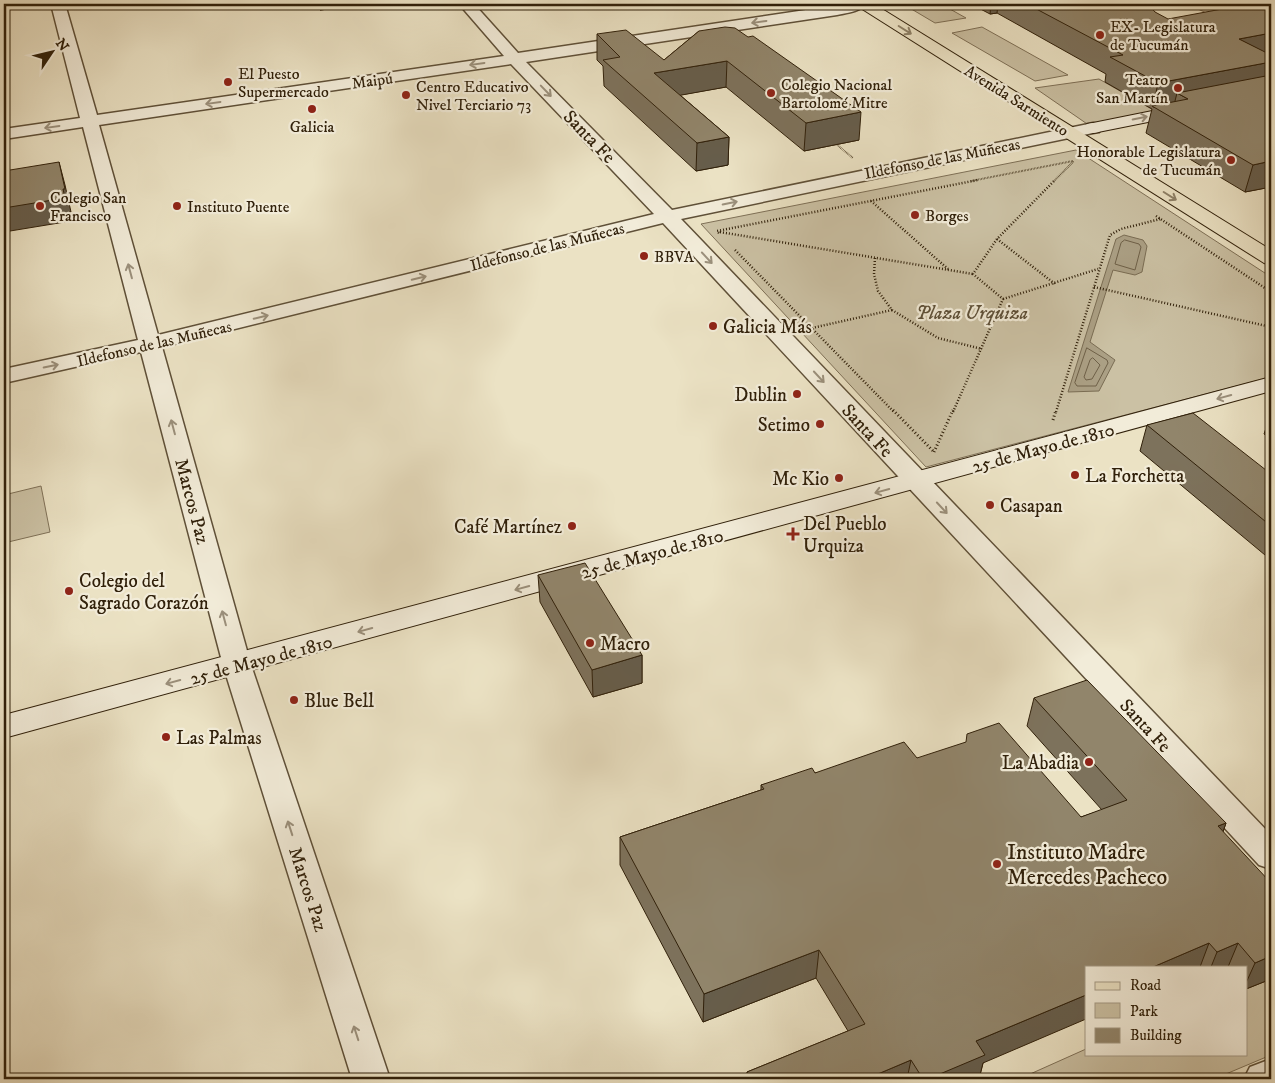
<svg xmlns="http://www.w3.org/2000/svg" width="1275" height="1083" font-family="'IM FELL DW Pica',serif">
<rect width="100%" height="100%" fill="#ebe2c4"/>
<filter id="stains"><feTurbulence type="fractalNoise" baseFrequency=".004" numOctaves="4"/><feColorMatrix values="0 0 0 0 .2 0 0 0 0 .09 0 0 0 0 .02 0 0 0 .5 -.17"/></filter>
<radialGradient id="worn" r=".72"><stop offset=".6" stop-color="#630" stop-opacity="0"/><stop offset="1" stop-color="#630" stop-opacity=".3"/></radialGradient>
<g fill="#cbc1a4" stroke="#7e7057">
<polygon points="903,4 941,4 966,18 935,23"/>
<polygon points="1187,4 1267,4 1224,21"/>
<polygon points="982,27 1068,75 1035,81 952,33"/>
<polygon points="1099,79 1155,111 1093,128 1035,88"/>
<polygon points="1076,150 1271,277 1271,377 926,467 701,224"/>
<polygon points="41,486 50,532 4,543 4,495"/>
<polygon points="1271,967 1271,1055 1214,1079 1019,1079 1086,1049 1086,1054 1246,1054 1246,978"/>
</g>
<polygon fill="#aba085" stroke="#7a6d54" points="1124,235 1143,240 1147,246 1142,272 1135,275 1113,270 1090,342 1115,360 1099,391 1068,392 1116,239"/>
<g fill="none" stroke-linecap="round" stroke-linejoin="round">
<g stroke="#6e6048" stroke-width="1">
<polygon points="1125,240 1139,244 1141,247 1135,270 1115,264 1121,243"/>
<polygon points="1087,348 1107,360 1108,363 1096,386 1077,386 1075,383"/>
<polygon points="1093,358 1100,365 1092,379 1086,380 1084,377 1090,360"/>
</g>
<g stroke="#5f5038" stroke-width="3">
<g id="street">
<path d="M51 4H65L97 115 504 56 459 4H474L518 53 846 4H865C860 12 846 13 837 15L526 62 672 210 1093 123 1099 124 1102 128 1099 132 1093 133 681 219 1271 835V869L1259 865 663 223 162 347 251 665 390 1079H352L223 665 141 352 4 383V369L138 340 83 127 4 139V129L80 118ZM511 64 654 214 158 335 99 125Z"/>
<polygon points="1271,1059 1271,1079 1244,1079 1250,1067"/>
</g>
</g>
<g stroke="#30200a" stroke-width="2">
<g id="secondary">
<polygon points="1187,104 1193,105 1196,109 1193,113 1093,133 1087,132 1084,128 1087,124 1093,123"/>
<polygon points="1271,377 1271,391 4,738 4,715"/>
</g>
</g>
<g stroke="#30200a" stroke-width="2">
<polygon id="primary" points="856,4 874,4 1271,250 1271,265 1264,263 859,7"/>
</g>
<g stroke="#30200a" stroke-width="2" stroke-dasharray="0.5 1" stroke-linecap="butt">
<polyline points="836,144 853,158"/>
<polyline points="971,181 1073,161"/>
<polyline points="1054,181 1074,161"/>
</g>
<g stroke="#30200a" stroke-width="2.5" stroke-dasharray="1 2" stroke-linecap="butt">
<polyline points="871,201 948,269"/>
<polyline points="1156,216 1271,292"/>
<polyline points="720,232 973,274"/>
<polyline points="719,233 717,231 978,180"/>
<polyline points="997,239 1055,284"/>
<polyline points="735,250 894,412"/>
<polyline points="875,258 874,274 878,291 892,310 938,338 982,349"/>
<polyline points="1094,287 1271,327"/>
<polyline points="1003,299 1098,269"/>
<polyline points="812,328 892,310"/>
<polyline points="953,412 1003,299 973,274 997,239 1055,180"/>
<polyline points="1056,412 1110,235 1121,229 1160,219"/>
</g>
<g stroke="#30200a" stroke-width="3" stroke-dasharray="1 2.5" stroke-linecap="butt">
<polyline points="893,410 934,452"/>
<polyline points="1053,420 1056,410"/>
<polyline points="934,452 953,410"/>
</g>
<use href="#street" fill="#f2ecd9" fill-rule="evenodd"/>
<use href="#secondary" fill="#f2ecd9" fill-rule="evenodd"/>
<use href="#primary" fill="#ebe2c4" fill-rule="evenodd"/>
</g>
<g fill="#7d725c" stroke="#30200a">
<polygon points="316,4 354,4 354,6 320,10"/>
<polygon points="971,4 1148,4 1271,187 1245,192 1146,133 1152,109 1105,82 1106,74 997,13 990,14"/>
<polygon points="699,31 859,140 804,151 726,87 680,95 729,137 728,165 696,171 604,86 603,66 597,60 597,34 664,60"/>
<polygon points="1271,413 1271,439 1264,434"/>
<polygon points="1147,425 1271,474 1271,560 1140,451"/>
<polygon points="538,575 642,655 642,683 593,697 540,602"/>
<polygon points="1034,698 1226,823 1223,832 1271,979 1246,989 1246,967 1086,967 983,1063 979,1079 746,1079 747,1072 848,1031 816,978 703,1022 620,865 620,837 761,790 761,785 815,773 917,758 1081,817 1102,810 1027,726"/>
</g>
<g fill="#665d4b" stroke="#30200a">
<polygon points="319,4 354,4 354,6 320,10"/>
<polygon points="991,4 998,4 997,13 990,14"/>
<polygon points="1271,33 1271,56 1239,39"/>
<polygon points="727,61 726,87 654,100 654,73"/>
<polygon points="1271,62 1271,86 1188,99 1177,93 1174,105 1153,107 1158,83"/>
<polygon points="861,112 859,140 804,151 806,123"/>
<polygon points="729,137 728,165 696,171 697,143"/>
<polygon points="1271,161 1271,187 1245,192 1253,165"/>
<polygon points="59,162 65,185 71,212 69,212 71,221 4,232 4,208 63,189"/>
<polygon points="642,655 642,683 593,697 592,670"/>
<polygon points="1226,823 1216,851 1218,826"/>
<polygon points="1209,943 1200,967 1153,967"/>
<polygon points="1238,943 1228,967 1211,967 1217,952"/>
<polygon points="819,950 816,978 703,1022 704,994"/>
<polygon points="1271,956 1271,979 1246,989 1246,983 1255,963"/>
<polygon points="1086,995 1086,1019 983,1063 979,1079 928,1079 976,1041"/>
<polygon points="911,1060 907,1079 866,1079"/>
</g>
<g fill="#91856b" stroke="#30200a">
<polygon points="1027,4 1148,4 1155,12 1168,19 1249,4 1271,4 1271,33 1239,39 1271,55 1271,62 1158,83 1110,57 1123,55"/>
<polygon points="725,27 735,28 748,37 753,36 861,112 806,123 727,61 654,73 729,137 697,143 603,60 620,57 597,34 626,30 664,60 699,31"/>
<polygon points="1271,75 1271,161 1253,165 1152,106 1188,99 1177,93"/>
<polygon points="59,162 65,189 63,189 65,198 4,208 4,171"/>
<polygon points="1193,413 1271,474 1271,526 1147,425"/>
<polygon points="585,563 642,655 592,670 538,575"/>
<polygon points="1087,680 1226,823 1218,826 1271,883 1271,956 1255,963 1238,943 1217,952 1209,943 1153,967 1086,967 1086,995 976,1041 985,1055 928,1079 923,1079 911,1060 866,1079 751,1079 747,1072 865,1024 819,950 704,994 620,837 764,789 761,785 812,768 815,773 904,742 917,758 966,742 967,734 999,723 1081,817 1127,800 1034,698"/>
</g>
<defs><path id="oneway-shaft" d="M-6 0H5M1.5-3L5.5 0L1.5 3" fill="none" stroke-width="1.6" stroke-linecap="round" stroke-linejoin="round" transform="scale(1.25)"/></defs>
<g stroke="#9b907c">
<use href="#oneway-shaft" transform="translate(759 22) rotate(172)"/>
<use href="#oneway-shaft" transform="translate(477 64) rotate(172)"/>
<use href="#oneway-shaft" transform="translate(546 91) rotate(46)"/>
<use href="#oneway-shaft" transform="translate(213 103) rotate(172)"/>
<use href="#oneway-shaft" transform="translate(1140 118) rotate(-12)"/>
<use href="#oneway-shaft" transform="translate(52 127) rotate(172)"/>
<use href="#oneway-shaft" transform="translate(730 203) rotate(-12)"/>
<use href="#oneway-shaft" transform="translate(707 258) rotate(47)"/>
<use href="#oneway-shaft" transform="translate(130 271) rotate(-105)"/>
<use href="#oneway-shaft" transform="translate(419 278) rotate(-14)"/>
<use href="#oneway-shaft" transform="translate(261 317) rotate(-14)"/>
<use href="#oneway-shaft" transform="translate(51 366) rotate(-12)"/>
<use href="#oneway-shaft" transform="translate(819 377) rotate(47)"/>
<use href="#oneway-shaft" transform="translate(1224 397) rotate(165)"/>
<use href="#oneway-shaft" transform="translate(173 427) rotate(-105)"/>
<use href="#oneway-shaft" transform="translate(882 491) rotate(165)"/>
<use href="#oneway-shaft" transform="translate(942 508) rotate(47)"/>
<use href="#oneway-shaft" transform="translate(522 588) rotate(165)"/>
<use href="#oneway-shaft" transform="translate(224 618) rotate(-105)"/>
<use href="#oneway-shaft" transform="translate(365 630) rotate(165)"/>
<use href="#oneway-shaft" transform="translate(173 682) rotate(165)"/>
<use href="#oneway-shaft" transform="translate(290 828) rotate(-108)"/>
<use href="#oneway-shaft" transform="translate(356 1033) rotate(-108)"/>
</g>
<g stroke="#8e8167">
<use href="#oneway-shaft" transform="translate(905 30) rotate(32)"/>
<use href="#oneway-shaft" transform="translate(1170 196) rotate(32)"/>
</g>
<g fill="#8f2418" stroke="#f2ecd9" stroke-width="2">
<circle cx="1100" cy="35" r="5"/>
<circle cx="228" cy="82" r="5"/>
<circle cx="1178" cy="88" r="5"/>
<circle cx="771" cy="93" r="5"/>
<circle cx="406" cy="95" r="5"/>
<circle cx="312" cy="109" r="5"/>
<circle cx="1231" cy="160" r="5"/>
<circle cx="40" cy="206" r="5"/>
<circle cx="177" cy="206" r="5"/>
<circle cx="915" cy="215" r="5"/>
<circle cx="644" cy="256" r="5"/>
<circle cx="713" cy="326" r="5"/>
<circle cx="797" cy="394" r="5"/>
<circle cx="820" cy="424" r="5"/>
<circle cx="1075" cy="475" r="5"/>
<circle cx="839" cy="478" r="5"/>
<circle cx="990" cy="505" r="5"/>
<circle cx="572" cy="526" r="5"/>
<path d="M790.5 526.5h5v5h5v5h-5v5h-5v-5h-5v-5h5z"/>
<circle cx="69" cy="591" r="5"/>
<circle cx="590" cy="643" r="5"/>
<circle cx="294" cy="700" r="5"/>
<circle cx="166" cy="737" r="5"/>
<circle cx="1089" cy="762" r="5"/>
<circle cx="997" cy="864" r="5"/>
</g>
<g text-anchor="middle" stroke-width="4.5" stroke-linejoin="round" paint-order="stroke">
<g font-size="16" fill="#30200a" stroke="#f2ecd9" text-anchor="start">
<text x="1110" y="32">EX- Legislatura<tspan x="1110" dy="18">de Tucumán</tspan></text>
<text x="238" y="79">El Puesto<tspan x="238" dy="18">Supermercado</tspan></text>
<text x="1168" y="85" text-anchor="end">Teatro<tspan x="1168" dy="18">San Martín</tspan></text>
<text x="781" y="90">Colegio Nacional<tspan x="781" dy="18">Bartolomé Mitre</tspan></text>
<text x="416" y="92">Centro Educativo<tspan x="416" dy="18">Nivel Terciario 73</tspan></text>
<text x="312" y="132" text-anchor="middle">Galicia</text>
<text x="1221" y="157" text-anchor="end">Honorable Legislatura<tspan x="1221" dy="18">de Tucumán</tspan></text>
<text x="50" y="203">Colegio San<tspan x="50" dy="18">Francisco</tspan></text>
<text x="187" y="212">Instituto Puente</text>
<text x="925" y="221">Borges</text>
<text x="654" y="262">BBVA</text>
</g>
<g font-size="16" fill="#30200a" stroke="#f2ecd9">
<text transform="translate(372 80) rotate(-8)" y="6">Maipú</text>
<text transform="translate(1017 100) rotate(32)" y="6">Avenida Sarmiento</text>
<text transform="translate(942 158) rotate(-11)" y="6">Ildefonso de las Muñecas</text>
<text transform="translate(547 246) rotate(-14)" y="6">Ildefonso de las Muñecas</text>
<text transform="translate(154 343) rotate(-13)" y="6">Ildefonso de las Muñecas</text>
</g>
<g font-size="19" fill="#30200a" stroke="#f2ecd9">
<text transform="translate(590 136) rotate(46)" y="7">Santa Fe</text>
<text transform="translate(868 430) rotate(47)" y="7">Santa Fe</text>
<text transform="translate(1043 447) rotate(-15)" y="7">25 de Mayo de 1810</text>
<text transform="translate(193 501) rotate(75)" y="7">Marcos Paz</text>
<text transform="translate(652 553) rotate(-15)" y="7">25 de Mayo de 1810</text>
<text transform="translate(261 659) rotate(-15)" y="7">25 de Mayo de 1810</text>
<text transform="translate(1146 725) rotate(47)" y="7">Santa Fe</text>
<text transform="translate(309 889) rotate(72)" y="7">Marcos Paz</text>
</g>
<g font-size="19" font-style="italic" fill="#5e5038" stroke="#f2ecd9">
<text x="972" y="319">Plaza Urquiza</text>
</g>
<g font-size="19" fill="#30200a" stroke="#f2ecd9" text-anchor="start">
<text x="723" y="333">Galicia Más</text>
<text x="787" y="401" text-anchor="end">Dublin</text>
<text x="810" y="431" text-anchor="end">Setimo</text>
<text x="1085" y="482">La Forchetta</text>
<text x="829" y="485" text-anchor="end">Mc Kio</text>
<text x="1000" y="512">Casapan</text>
<text x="803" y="530">Del Pueblo<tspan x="803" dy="22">Urquiza</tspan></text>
<text x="562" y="533" text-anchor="end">Café Martínez</text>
<text x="79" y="587">Colegio del<tspan x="79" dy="22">Sagrado Corazón</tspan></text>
<text x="600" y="650">Macro</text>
<text x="304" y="707">Blue Bell</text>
<text x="176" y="744">Las Palmas</text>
<text x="1079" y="769" text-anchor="end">La Abadia</text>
</g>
<g font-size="22" fill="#30200a" stroke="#f2ecd9" text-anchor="start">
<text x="1007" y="859">Instituto Madre<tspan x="1007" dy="25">Mercedes Pacheco</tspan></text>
</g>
</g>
<rect width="1275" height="1083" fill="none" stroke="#ebe2c4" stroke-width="20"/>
<rect x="5" y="5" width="1265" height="1073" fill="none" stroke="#30200a" stroke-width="2.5"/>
<rect x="10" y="10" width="1255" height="1063" fill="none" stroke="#30200a"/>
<rect x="1085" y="966" width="162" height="90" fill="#f2ecd9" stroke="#a49a86"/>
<rect x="1095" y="982" width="25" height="8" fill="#ebe2c4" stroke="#a49a86"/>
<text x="1130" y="990" font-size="15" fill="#30200a">Road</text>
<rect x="1095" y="1003" width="25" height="15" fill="#cbc1a4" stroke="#a49a86"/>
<text x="1130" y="1016" font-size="15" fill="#30200a">Park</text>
<rect x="1095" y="1028" width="25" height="15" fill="#91856b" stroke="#a49a86"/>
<text x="1130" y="1040" font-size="15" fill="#30200a">Building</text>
<g transform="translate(52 52) rotate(55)" stroke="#f2ecd9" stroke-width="4" paint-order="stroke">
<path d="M0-4L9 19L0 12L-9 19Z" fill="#30200a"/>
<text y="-8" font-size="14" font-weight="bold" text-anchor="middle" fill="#30200a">N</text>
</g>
<rect width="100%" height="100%" filter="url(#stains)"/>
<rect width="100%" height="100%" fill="url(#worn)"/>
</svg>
